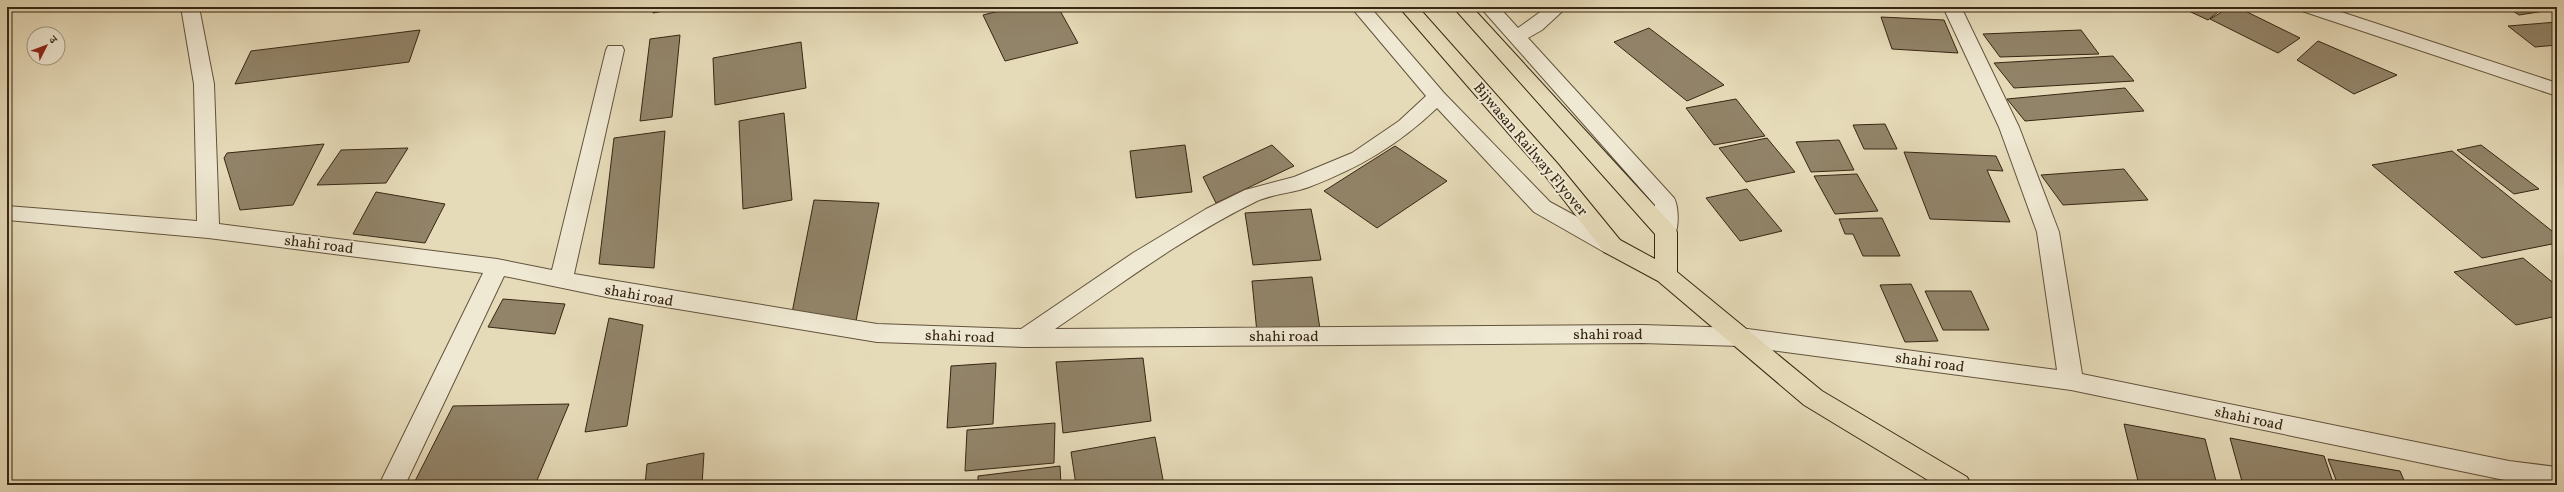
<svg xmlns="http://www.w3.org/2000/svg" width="2564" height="492" font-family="Vollkorn,'Noto Serif Devanagari',serif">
<rect width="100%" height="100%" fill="#e6dbb9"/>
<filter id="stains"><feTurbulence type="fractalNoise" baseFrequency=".005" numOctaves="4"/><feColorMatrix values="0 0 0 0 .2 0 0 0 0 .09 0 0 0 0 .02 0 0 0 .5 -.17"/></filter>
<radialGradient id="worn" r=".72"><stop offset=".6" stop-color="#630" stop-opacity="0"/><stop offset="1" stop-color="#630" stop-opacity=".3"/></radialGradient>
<g fill="#928469" stroke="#372613">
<polygon points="263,7 285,7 262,11"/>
<polygon points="653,7 685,7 653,13"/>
<polygon points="1015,7 1058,7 1078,43 1005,61 983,15"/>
<polygon points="2180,7 2224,7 2208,20"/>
<polygon points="2230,7 2237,7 2300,38 2278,53 2210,19"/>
<polygon points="2507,7 2557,7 2557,9 2519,15"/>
<polygon points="1881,17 1944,20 1958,53 1892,49"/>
<polygon points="2557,22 2557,45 2535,47 2508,26"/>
<polygon points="1649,28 1724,85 1687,101 1614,42"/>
<polygon points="420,30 409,62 235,84 251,51"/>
<polygon points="2081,30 2099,54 2000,57 1983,34"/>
<polygon points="680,35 672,117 640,121 650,39"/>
<polygon points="2318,41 2397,75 2354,94 2297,60"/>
<polygon points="801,42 806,88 715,105 713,58"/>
<polygon points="2113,56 2134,81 2014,88 1994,63"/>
<polygon points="2125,88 2144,111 2025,121 2007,99"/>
<polygon points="1736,99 1765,136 1714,145 1686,108"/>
<polygon points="784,113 792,200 743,209 739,121"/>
<polygon points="1885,124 1897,149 1864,149 1853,125"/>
<polygon points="665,131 654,268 599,264 614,138"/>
<polygon points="1767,138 1795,172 1746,182 1719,148"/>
<polygon points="1839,140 1854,170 1811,172 1796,142"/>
<polygon points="324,144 293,205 240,210 224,158 227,153"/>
<polygon points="1185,145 1192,192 1136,198 1130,151"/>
<polygon points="1272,145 1294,166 1216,203 1203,177"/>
<polygon points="2481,145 2539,189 2514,194 2457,150"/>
<polygon points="1395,146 1447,181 1377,228 1324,191"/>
<polygon points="408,148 386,183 317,185 341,150"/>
<polygon points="2452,151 2557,235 2557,243 2482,258 2372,165"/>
<polygon points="1904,152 1996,156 2003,171 1987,170 2010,222 1930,219"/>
<polygon points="2124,169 2148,200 2063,205 2041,175"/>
<polygon points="1857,174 1878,211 1835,214 1814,176"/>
<polygon points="1747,189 1782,231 1740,241 1706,198"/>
<polygon points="376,192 445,204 425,243 353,234"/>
<polygon points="814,200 879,203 856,321 791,318"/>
<polygon points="1311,209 1321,260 1253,265 1245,213"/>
<polygon points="1882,218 1900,256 1863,256 1853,234 1845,234 1839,219"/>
<polygon points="2523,258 2557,286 2557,316 2516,325 2454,272"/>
<polygon points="1312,277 1320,329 1257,333 1252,281"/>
<polygon points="1911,284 1938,341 1905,342 1880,285"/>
<polygon points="1925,291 1971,291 1989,330 1943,330"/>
<polygon points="503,299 565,304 555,334 488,327"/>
<polygon points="609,318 643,325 627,426 585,432"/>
<polygon points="1143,358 1151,421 1063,433 1056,362"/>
<polygon points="996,363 993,424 947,428 951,366"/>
<polygon points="569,404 535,485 413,485 453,406"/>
<polygon points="1055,423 1054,463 965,471 967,430"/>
<polygon points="2124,424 2205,439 2217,485 2139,485"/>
<polygon points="1155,437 1164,485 1076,485 1071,452"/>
<polygon points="2230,438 2324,456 2334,485 2243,485"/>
<polygon points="704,453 702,485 645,485 647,464"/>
<polygon points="2328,459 2400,471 2406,485 2338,485"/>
<polygon points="1060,466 1061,485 978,485 978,476"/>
</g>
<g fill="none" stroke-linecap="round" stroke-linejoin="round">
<g stroke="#63533c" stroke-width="2">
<g id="minor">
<path d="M181 7H199L214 84 219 224 497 259 552 270 606 50 608 46H622L624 50 574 274 877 324 1021 329 1133 253 1206 209 1245 190 1294 177 1352 153 1399 121 1426 96 1351 7H1370L1444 93 1550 202 1620 240 1623 246 1620 252 1612 254 1604 252 1534 212 1437 108C1398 145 1359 168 1309 187 1292 193 1273 194 1257 201 1185 236 1121 284 1055 329L1642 325 1740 328 2057 370 2037 232 1999 127 1943 7H1961L2019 127 2059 232 2082 374 2509 461 2557 467V485L2509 481 2071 390 1740 346 1642 343 1025 347 877 342 611 298 504 276 405 485H379L483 273 208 238 7 220V206L197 221 194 84Z"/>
<path d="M1480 7H1499L1518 28 1547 7H1567L1542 30 1528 38 1674 198C1679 207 1679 228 1674 237L1666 240 1658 237 1655 232V205Z"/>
<polygon points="2299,7 2326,7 2557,83 2557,96 2302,11"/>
</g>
</g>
<g stroke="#372613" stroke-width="2">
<polygon id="major" points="1399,7 1418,7 1557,163 1620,240 1655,259 1655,234 1453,7 1472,7 1674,227 1677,232 1677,272 1822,391 1967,477 1971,485 1936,485 1804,405 1658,281 1604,252 1543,173"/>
</g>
<use href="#minor" fill="#efe8d2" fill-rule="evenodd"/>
<use href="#major" fill="#e6dbb9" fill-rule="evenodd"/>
</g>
<g text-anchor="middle" stroke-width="4" stroke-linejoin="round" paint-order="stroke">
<g font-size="15" fill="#372613" stroke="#efe8d2">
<text transform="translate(1531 149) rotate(50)" y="5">Bijwasan Railway Flyover</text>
<text transform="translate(319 244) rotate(7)" y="5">shahi road</text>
<text transform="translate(639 295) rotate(10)" y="5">shahi road</text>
<text x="1608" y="339">shahi road</text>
<text transform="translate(960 336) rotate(2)" y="5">shahi road</text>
<text x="1284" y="341">shahi road</text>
<text transform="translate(1930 362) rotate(8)" y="5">shahi road</text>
<text transform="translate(2249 418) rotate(12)" y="5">shahi road</text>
</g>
</g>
<rect width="2564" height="492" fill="none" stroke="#e6dbb9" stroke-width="24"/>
<rect x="8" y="8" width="2548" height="476" fill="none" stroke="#372613" stroke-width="2"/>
<rect x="12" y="12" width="2540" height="468" fill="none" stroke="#372613"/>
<g transform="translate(46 46) rotate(48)"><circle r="19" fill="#efe8d2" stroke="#a59a86"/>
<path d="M0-3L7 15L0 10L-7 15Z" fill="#8f2418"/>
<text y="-6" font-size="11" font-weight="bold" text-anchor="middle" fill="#372613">उ</text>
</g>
<rect width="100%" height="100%" filter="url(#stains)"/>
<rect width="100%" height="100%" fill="url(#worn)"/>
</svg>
